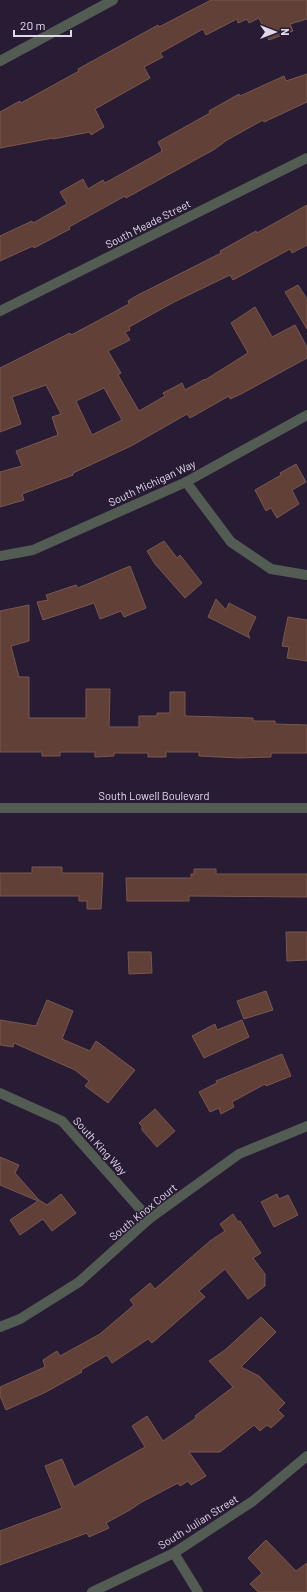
<svg xmlns="http://www.w3.org/2000/svg" width="307" height="1592" font-family="Barlow,sans-serif">
<rect width="100%" height="100%" fill="#281b34"/>
<g fill="#614038" stroke="#7a574f" fill-rule="evenodd">
<polygon points="211,0 307,0 307,19 290,24 293,31 269,40 259,18 249,23 247,19 238,23 237,19 206,35 203,29 160,53 163,57 144,67 150,78 95,109 104,127 91,135 90,132 53,139 53,138 0,148 0,112 20,101 21,103 79,71 78,69 158,25 159,27"/>
<polygon points="307,74 307,102 264,122 263,120 227,140 215,149 126,198 125,196 69,227 70,229 34,248 33,246 0,261 0,236 32,221 33,223 67,204 60,192 83,179 88,189 103,180 105,183 161,152 162,150 158,142 210,113 209,111 239,94 240,96 284,76 286,81"/>
<path d="M307 205V245L292 253 290 249 233 280 230 275 174 302 129 327 130 330 125 332 130 340 108 351 121 373 118 375 139 411 165 396 163 393 182 383 185 390 205 379V380L248 353 231 323 255 307 272 337 295 325 307 347V358L241 394 230 399 229 396 190 418 187 414 131 446 73 473V475L22 494 24 500 0 507V472L22 466 16 451 58 435 52 417 61 414 46 385 12 397 21 424 0 432V368L70 333 71 335 90 325 129 304 128 301 136 296 221 253 220 251 256 231 257 233ZM104 388 122 420 92 435 76 401Z"/>
<polygon points="298,285 307,299 307,329 285,292"/>
<polygon points="296,464 306,482 292,490 299,504 277,518 271,508 266,511 255,490 281,475 280,473"/>
<polygon points="164,541 177,558 180,555 202,583 185,598 155,564 147,551"/>
<polygon points="130,566 146,608 124,617 121,611 100,619 94,603 43,620 37,602 48,600 46,595 76,585 78,588"/>
<polygon points="216,599 226,610 229,603 256,617 248,634 250,638 208,617"/>
<polygon points="29,605 29,641 11,646 19,677 29,677 29,718 86,718 86,689 110,689 109,727 139,727 139,716 157,716 157,713 170,713 170,692 185,692 185,716 253,718 253,721 275,721 275,724 307,725 307,753 271,753 271,757 239,758 199,756 199,752 166,752 166,757 148,757 148,753 114,753 114,756 95,757 95,752 60,752 60,756 42,756 42,752 0,752 0,611"/>
<polygon points="288,617 307,620 307,661 287,658 289,647 282,646"/>
<polygon points="32,867 62,867 62,873 103,873 101,909 87,909 87,901 79,901 79,896 0,896 0,873 32,873"/>
<polygon points="194,869 216,869 216,874 307,874 307,897 189,896 189,901 127,901 126,878 191,878 191,874 194,874"/>
<polygon points="286,932 307,932 307,960 287,961"/>
<polygon points="128,952 151,952 152,973 129,974"/>
<polygon points="266,991 273,1010 244,1019 237,1001"/>
<polygon points="47,1000 73,1011 62,1039 90,1051 96,1041 135,1070 108,1103 85,1086 89,1081 75,1070 14,1043 13,1047 0,1045 0,1020 36,1026"/>
<polygon points="242,1020 249,1037 204,1058 192,1036 215,1024 217,1030"/>
<polygon points="282,1054 291,1076 266,1086 265,1084 232,1102 234,1107 221,1114 219,1108 210,1112 199,1092 217,1083 216,1081"/>
<polygon points="155,1109 175,1131 157,1147 142,1130 142,1126 139,1123"/>
<polygon points="0,1157 19,1165 15,1173 39,1200 47,1205 61,1194 76,1213 52,1231 43,1219 20,1235 10,1220 38,1201 0,1185"/>
<polygon points="277,1194 279,1199 288,1195 298,1215 274,1227 261,1202"/>
<polygon points="233,1214 238,1222 240,1221 261,1253 253,1258 265,1274 265,1286 248,1299 225,1269 199,1291 205,1297 152,1343 148,1339 112,1363 107,1355 81,1370 82,1372 46,1392 6,1410 0,1396 0,1387 45,1367 43,1360 57,1351 60,1356 100,1334 134,1305 130,1300 150,1283 155,1289 210,1241 225,1231 220,1224"/>
<polygon points="261,1317 276,1332 241,1367 259,1376 285,1403 278,1410 284,1416 271,1428 267,1425 260,1431 254,1425 220,1452 189,1452 206,1476 191,1485 188,1481 180,1486 178,1483 140,1503 130,1510 106,1523 109,1528 89,1537 87,1533 0,1565 0,1531 62,1508 45,1466 62,1459 74,1487 145,1447 132,1426 147,1416 163,1441 196,1418 195,1416 233,1387 209,1361 225,1350"/>
<polygon points="266,1540 296,1571 307,1563 307,1592 258,1592 250,1584 262,1573 248,1558"/>
</g>
<g fill="none" stroke-linecap="round" stroke-linejoin="round">
<g stroke="#525c52" stroke-width="10">
<polyline points="0,61 113,0"/>
<polyline points="0,311 307,158"/>
<polyline points="186,482 231,542 271,569 307,575"/>
<polyline points="0,556 33,550 186,482 307,415"/>
<polyline points="0,1093 62,1121 149,1219"/>
<polyline points="0,1327 20,1319 79,1282 149,1219 239,1154 307,1126"/>
<polyline points="174,1553 198,1592"/>
<polyline points="92,1592 174,1553 253,1501 307,1456"/>
</g>
<polyline stroke="#525c52" stroke-width="10" points="0,808 307,808"/>
</g>
<g text-anchor="middle" stroke-width="3" stroke-linejoin="round" paint-order="stroke">
<g font-size="11" fill="#e0d8e9" stroke="#281b34">
<text transform="translate(148 224) rotate(-27)" y="4">South Meade Street</text>
<text transform="translate(152 483) rotate(-25)" y="4">South Michigan Way</text>
<text x="154" y="800">South Lowell Boulevard</text>
<text transform="translate(100 1146) rotate(48)" y="4">South King Way</text>
<text transform="translate(143 1212) rotate(-39)" y="4">South Knox Court</text>
<text transform="translate(198 1522) rotate(-32)" y="4">South Julian Street</text>
</g>
</g>
<g transform="translate(275 32) rotate(90)" stroke="#281b34" stroke-width="3" paint-order="stroke">
<path d="M0-3L7 15L0 10L-7 15Z" fill="#e0d8e9"/>
<text y="-6" font-size="11" font-weight="bold" text-anchor="middle" fill="#e0d8e9">N</text>
</g>
<path d="M14 30v6h57v-6" fill="none" stroke="#e0d8e9" stroke-width="2"/>
<text x="20" y="30" font-size="12" fill="#e0d8e9" stroke="#281b34" stroke-width="3" paint-order="stroke">20 m</text>
</svg>
